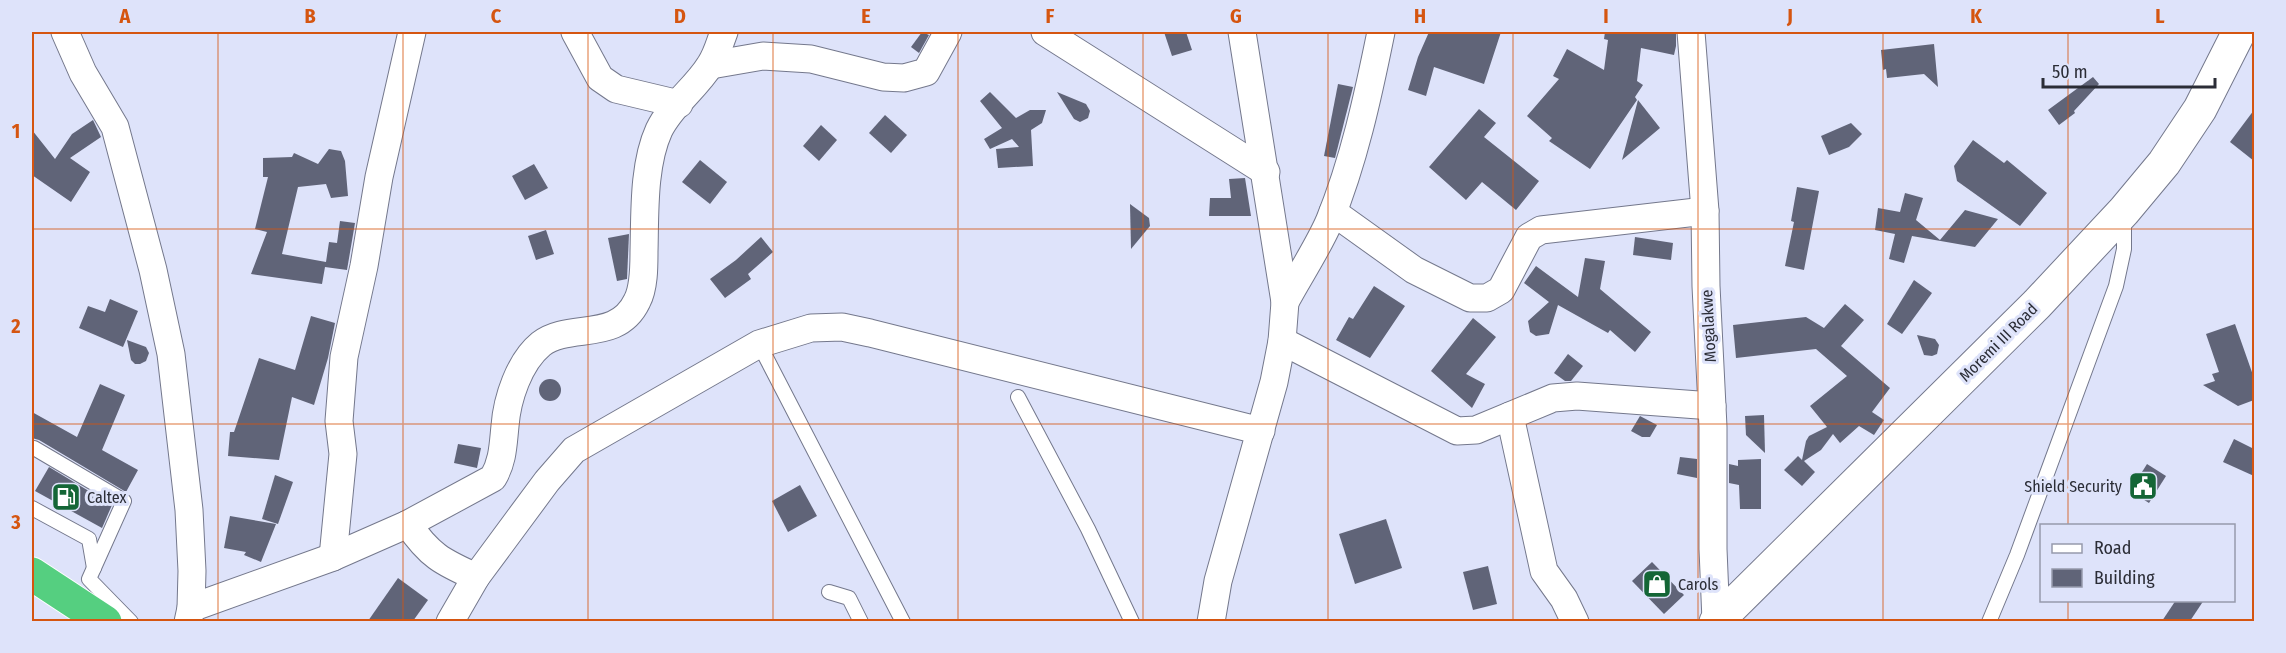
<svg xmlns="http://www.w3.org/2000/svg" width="2286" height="653" font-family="'Fira Sans Condensed',sans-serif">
<rect width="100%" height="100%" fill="#dee3fa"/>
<g fill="#606478">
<polygon points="922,32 929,35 919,53 911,47"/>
<polygon points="1164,32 1186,32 1192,50 1172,56"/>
<polygon points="1429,32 1501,32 1484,84 1434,67 1426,96 1408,90 1418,57"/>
<polygon points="1605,32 1676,32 1676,46 1674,55 1641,48 1637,81 1643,85 1635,97 1637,100 1590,169 1549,141 1552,138 1527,116 1559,79 1553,76 1567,49 1604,70 1608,40 1604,39"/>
<polygon points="1934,44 1938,87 1924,74 1887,78 1886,69 1883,70 1881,50"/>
<polygon points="2093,77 2099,84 2074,111 2075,113 2059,125 2048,110"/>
<polygon points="1338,84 1353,87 1335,158 1324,156"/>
<polygon points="990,92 1016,118 1030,110 1046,110 1042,123 1031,130 1033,166 998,168 996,149 1019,147 1012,139 990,149 984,139 1002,128 980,101"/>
<polygon points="1057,92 1086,104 1090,111 1088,118 1080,122 1074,119"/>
<polygon points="1638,100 1660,128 1622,160"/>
<polygon points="1479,109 1496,123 1484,137 1539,181 1516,210 1482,182 1466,200 1429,167"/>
<polygon points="2254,110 2254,161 2230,142"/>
<polygon points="885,115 907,135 891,153 869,133"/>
<polygon points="93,120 101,137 70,158 90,172 71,202 32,175 32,130 55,159 72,134"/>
<polygon points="1851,123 1862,134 1849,147 1829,155 1821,136"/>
<polygon points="821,125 837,140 819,161 803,146"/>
<polygon points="1973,140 2004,163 2007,160 2047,193 2020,226 1957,181 1954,166"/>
<polygon points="329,149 341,151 345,161 348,196 331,198 326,184 298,187 282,254 326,262 329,242 337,243 340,221 355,223 347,270 325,267 322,284 251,274 267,232 255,229 268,177 263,177 263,158 292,157 294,153 318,164"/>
<polygon points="700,160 727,182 710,204 682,182"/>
<polygon points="534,164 548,188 525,200 512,176"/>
<polygon points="1245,178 1251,216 1209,216 1210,198 1231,198 1229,179"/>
<polygon points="1797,187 1819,191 1804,270 1785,266 1794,222 1791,221"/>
<polygon points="1905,193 1923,198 1916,220 1940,240 1965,210 1998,219 1975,247 1912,236 1904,263 1889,259 1895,234 1875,230 1878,208 1900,212"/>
<polygon points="1130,204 1149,218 1150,226 1131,249"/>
<polygon points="546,230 554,254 536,260 528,236"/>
<polygon points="629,234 627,279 617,281 608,238"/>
<polygon points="761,237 773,252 748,274 751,279 725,298 710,279 736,260"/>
<polygon points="1635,237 1673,243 1671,260 1633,255"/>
<polygon points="1585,258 1605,261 1600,289 1651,332 1635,352 1610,330 1608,333 1558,305 1549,334 1536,336 1530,332 1528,321 1549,302 1524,283 1536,266 1578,297"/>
<polygon points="1914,280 1932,293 1902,334 1887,324"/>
<polygon points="1374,286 1405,306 1370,358 1336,340 1349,317 1353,319"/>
<polygon points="110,299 138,311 123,347 79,328 88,306 105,312"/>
<polygon points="1845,304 1864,320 1841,346 1890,388 1872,412 1884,420 1874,435 1859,426 1840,443 1833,434 1821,450 1804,461 1815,472 1802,486 1784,470 1798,456 1802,460 1806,441 1809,436 1827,427 1810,406 1847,376 1816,349 1736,358 1733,325 1806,317 1824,328"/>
<polygon points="311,316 335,323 328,358 314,405 292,397 279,460 228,456 230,432 234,432 259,358 295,370"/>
<polygon points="1473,318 1496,337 1466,374 1485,384 1472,408 1431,371"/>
<polygon points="2235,324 2254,378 2254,400 2238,406 2203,385 2215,381 2212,374 2219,372 2206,334"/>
<polygon points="1917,335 1935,339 1939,345 1937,354 1932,356 1924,355"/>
<polygon points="127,340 146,347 149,353 146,361 140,364 135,364 131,360"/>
<polygon points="1568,354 1583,366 1571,381 1565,381 1554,373"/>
<circle cx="550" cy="390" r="11"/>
<polygon points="100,384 125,395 102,450 138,470 126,492 39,440 32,438 32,412 77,437"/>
<polygon points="1764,415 1765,453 1746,435 1745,416"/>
<polygon points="1640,416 1657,425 1650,437 1642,437 1631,431"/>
<polygon points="2234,439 2254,449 2254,476 2223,462"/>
<polygon points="458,444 481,448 477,468 454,463"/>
<polygon points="1680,457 1697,459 1697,478 1677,474"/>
<polygon points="1761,459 1761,509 1740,509 1739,485 1729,483 1729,464 1738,466 1738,460"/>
<polygon points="2147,464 2166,476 2149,503 2130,491"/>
<polygon points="49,467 112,505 102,528 35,491"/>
<polygon points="275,475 293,482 278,524 262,519"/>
<polygon points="800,485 817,516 788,532 772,501"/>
<polygon points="230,516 276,524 261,562 244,555 246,552 224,548"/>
<polygon points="1386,519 1402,568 1355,584 1339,534"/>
<polygon points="1652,562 1684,595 1664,614 1632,581"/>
<polygon points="1488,566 1497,604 1473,610 1463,572"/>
<polygon points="398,578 428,600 413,621 368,621"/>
<polygon points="2176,600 2204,600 2190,621 2162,621"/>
</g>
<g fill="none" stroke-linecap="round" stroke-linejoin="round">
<g stroke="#74788c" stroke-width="16">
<g id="lane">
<polyline points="759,344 903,622"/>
<polyline points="1018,397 1088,529 1132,622"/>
<polyline points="32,449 34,448 124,501 89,579 131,622"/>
<polyline points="32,508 89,539 94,568"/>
<polyline points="829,592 849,598 861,622"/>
<polyline points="1989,622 2017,555 2116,286 2124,249 2124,219"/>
</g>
</g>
<g stroke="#74788c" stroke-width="29">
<g id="street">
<polyline points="65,32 83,73 115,127 153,270 171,354 189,510 192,571 191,608 188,622"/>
<polyline points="575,32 600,78 616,89 679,104"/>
<polyline points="1045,32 1266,172"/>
<polyline points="1691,32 1705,211 1706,286 1713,427 1713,549 1716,621"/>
<polyline points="711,65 763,56 811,59 883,77 904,78 926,72 948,32"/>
<polyline points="1333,212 1414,270 1470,298 1487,298 1501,290 1529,237 1541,230 1705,211"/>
<path d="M1285 302C1299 276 1317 249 1329 222 1354 161 1368 96 1381 32"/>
<polyline points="1282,341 1457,431 1476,430 1553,398 1577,396 1712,406"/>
<polyline points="1510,416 1544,571 1564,599 1575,622"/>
<polyline points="333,557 343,454 339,421 344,357 364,266 379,177 412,32"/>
<path d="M476 577C442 562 429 555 408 524L493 478C503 461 503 445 505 426 507 399 519 362 541 344 570 322 617 343 637 301 644 288 644 267 644 252 645 214 643 165 659 130 671 105 696 88 710 65 717 55 720 42 724 32"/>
<polyline points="191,608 333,557 408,524"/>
<polyline points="450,622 476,577 547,481 574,450 759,344 811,328 842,327 870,333 1261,431"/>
<polyline points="1211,622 1218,581 1274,382 1282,341 1285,302 1242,32"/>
</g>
</g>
<g stroke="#74788c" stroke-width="35">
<polyline id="secondary" points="1716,622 2037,304 2124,211 2164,163 2200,109 2239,32"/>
</g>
<g stroke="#fff" stroke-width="35">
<polyline id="highway" points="32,574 105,622"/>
</g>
<use href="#lane" stroke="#fff" stroke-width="14"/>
<use href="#street" stroke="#fff" stroke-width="27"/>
<use href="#secondary" stroke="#fff" stroke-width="33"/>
<use href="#highway" stroke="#55cf80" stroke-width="33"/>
</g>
<path fill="none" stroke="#d55510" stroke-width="1.5" stroke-opacity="0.55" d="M218 32V622M403 32V622M588 32V622M773 32V622M958 32V622M1143 32V622M1328 32V622M1513 32V622M1698 32V622M1883 32V622M2068 32V526M32 229H2254M32 424H2254M2068 600V622"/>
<defs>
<g id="civic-square" transform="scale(1.5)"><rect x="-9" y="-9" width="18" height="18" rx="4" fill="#146636" stroke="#dee3fa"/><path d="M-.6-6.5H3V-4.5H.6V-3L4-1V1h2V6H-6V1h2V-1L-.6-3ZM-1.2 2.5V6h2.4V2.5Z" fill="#fff"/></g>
<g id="fuel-square" transform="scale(1.5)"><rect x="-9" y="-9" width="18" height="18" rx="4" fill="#146636" stroke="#dee3fa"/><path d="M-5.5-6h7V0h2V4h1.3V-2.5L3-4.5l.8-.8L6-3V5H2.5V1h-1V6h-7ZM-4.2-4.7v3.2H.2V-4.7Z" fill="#fff"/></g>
<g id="shop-square" transform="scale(1.5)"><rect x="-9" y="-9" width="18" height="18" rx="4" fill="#146636" stroke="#dee3fa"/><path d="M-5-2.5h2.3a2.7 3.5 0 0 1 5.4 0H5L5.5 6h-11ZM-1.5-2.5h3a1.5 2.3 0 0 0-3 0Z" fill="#fff"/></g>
</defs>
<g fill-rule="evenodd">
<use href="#civic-square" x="2143" y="486"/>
<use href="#fuel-square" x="66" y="497"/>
<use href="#shop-square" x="1657" y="584"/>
</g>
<g text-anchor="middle" stroke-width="6" stroke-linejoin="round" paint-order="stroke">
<g font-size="16" fill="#2b2d36" stroke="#dee3fa">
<text transform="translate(1708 326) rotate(-93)" y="6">Mogalakwe</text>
<text transform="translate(1998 342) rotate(-45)" y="6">Moremi III Road</text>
</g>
<g font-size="16" fill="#2b2d36" stroke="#dee3fa" text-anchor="start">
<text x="2122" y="492" text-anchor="end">Shield Security</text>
<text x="87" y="503">Caltex</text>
<text x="1678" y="590">Carols</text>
</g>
</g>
<rect width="2286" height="653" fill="none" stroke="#dee3fa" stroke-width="66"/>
<rect x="2040" y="524" width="195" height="78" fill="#dee3fa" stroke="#969aac" stroke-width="1.5"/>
<rect x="2052" y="544" width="30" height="9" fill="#ffffff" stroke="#969aac" stroke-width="1.5"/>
<text x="2094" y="554" font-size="18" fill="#2b2d36">Road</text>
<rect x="2052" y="569" width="30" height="18" fill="#606478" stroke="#969aac" stroke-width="1.5"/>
<text x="2094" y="584" font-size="18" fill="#2b2d36">Building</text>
<path d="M2043 78v9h172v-9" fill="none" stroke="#2b2d36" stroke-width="3"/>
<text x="2052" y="78" font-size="18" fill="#2b2d36" stroke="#dee3fa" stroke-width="4.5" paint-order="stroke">50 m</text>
<rect x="33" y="33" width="2220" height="587" fill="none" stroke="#d55510" stroke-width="2"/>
<g font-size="20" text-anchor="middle" font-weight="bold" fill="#d55510">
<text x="125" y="23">A</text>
<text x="310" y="23">B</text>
<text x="496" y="23">C</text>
<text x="680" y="23">D</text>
<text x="866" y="23">E</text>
<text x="1050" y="23">F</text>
<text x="1236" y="23">G</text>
<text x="1420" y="23">H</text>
<text x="1606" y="23">I</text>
<text x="1790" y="23">J</text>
<text x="1976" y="23">K</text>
<text x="2160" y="23">L</text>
<text x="16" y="138">1</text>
<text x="16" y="333">2</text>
<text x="16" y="529">3</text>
</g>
</svg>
